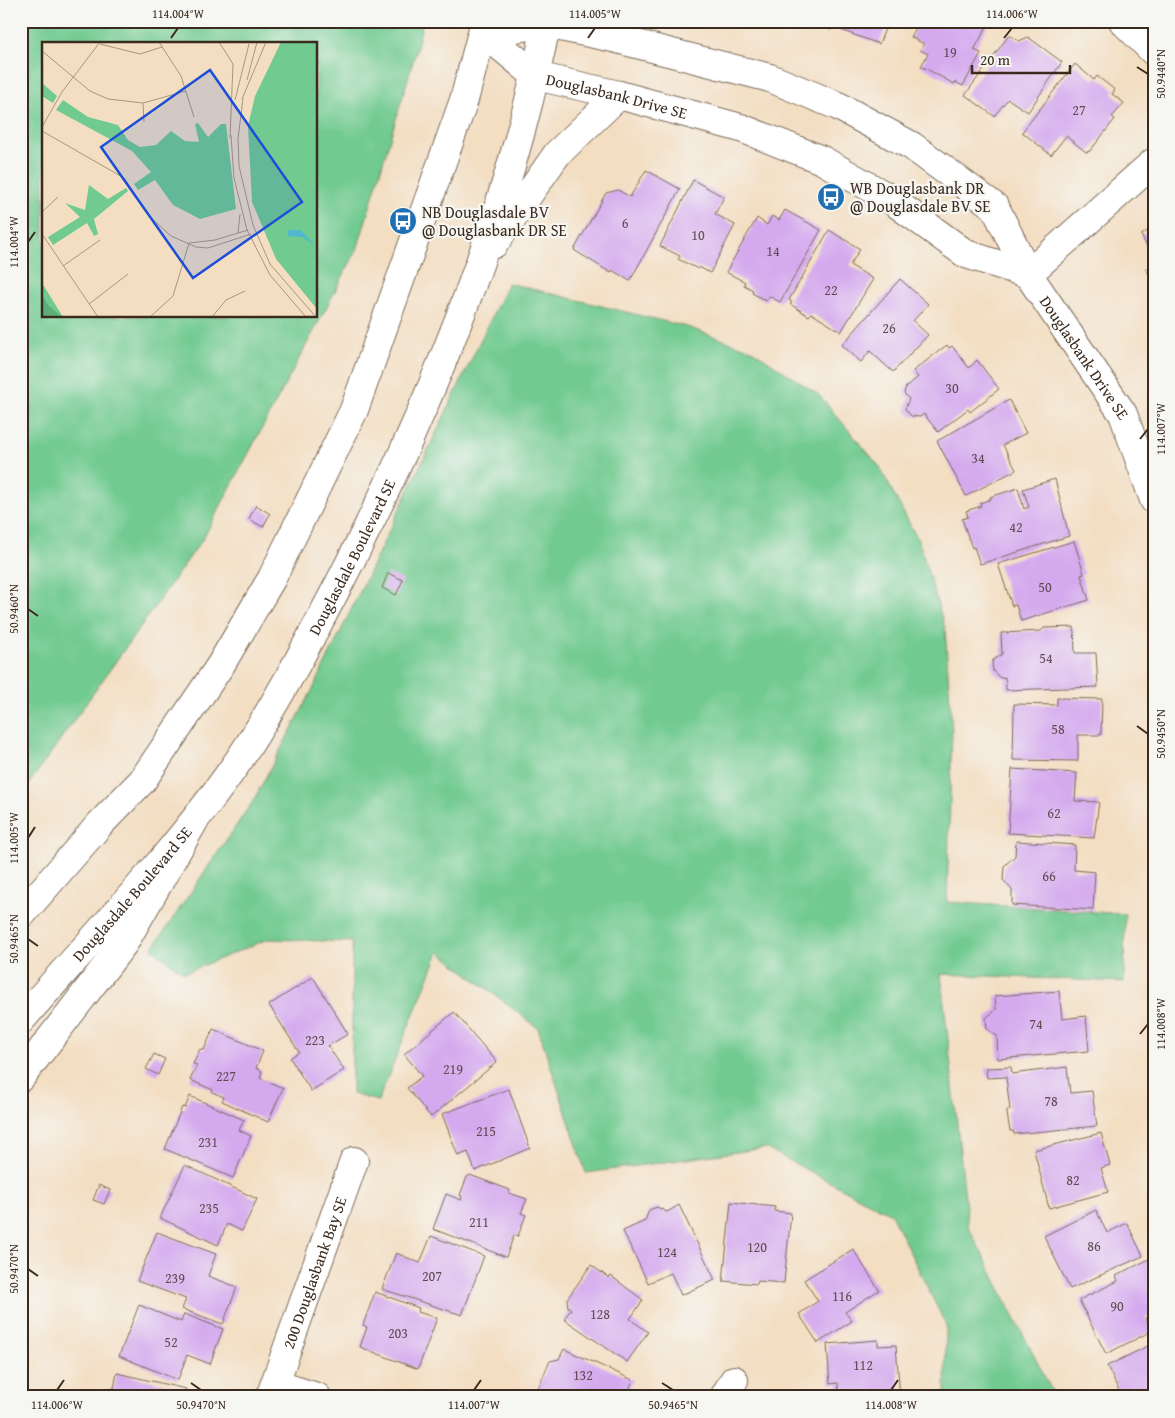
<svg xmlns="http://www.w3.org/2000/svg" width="1175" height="1418" font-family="'Gentium Book Plus',serif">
<rect width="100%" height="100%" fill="#f6f6f2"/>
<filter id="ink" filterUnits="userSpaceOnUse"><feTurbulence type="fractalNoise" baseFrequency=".02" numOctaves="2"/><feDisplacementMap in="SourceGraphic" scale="10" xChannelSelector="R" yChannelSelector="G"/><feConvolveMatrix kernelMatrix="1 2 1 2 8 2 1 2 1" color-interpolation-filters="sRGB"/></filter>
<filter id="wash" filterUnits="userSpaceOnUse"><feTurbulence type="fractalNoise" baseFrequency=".0096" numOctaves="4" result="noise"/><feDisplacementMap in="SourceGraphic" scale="20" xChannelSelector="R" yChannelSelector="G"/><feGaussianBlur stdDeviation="1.12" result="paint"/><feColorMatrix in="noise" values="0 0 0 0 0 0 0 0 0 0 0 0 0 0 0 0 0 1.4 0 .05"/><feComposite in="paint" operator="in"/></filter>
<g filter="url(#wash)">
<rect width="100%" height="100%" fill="#f3dec2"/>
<g fill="#71ca90" stroke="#567a57" fill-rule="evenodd">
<path d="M21 21H423L415 55 357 250 204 537 21 795ZM44 44H316V316H44Z"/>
<polygon points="508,283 687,327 752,350 819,395 879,466 919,542 945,628 952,731 947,902 1125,914 1124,982 941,974 968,1226 1055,1397 945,1397 946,1325 891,1214 765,1148 586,1173 538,1028 439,952 378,1101 352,1094 352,942 268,939 185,973 152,949 253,801 314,687"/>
</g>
<g id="blocks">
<g fill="#d4a9ee">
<polygon points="808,21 835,21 831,30"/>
<polygon points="841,21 888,21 879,44 838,29"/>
<polygon points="920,21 990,21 974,50 981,53 963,86 955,82 954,84 921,66 928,54 920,50 924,44 911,37"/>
<polygon points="1009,35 1019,41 1028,37 1062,62 1028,112 1008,99 994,116 965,95"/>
<polygon points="1075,64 1094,80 1097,76 1115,90 1112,94 1124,103 1112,117 1115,119 1090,151 1086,152 1066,136 1051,155 1022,132"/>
<polygon points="646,170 680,189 630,281 612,270 611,273 574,250 606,193 618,190 630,197"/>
<polygon points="693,180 724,197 715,214 735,225 710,273 699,267 698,269 678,259 680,256 660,246"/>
<polygon points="785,210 821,230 780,302 769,296 766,301 752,293 753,290 744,285 745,282 726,272 757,218 767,225 772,216 779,220"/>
<polygon points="1154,227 1154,260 1141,235"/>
<polygon points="829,230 860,249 850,265 873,279 841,332 811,313 809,316 790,304 792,302 789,300"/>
<polygon points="1154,264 1154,282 1146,269"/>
<polygon points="900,279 928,304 913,321 928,335 893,372 870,351 861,362 842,345"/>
<polygon points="947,345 949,348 952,346 969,368 977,360 999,389 970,412 968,409 938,432 924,414 920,417 911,416 905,409 909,399 904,393 906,387 918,377 913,371"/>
<polygon points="1009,400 1026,433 1003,445 1016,470 966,496 937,441"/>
<polygon points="1055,479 1069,536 980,564 974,547 972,548 962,519 968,517 966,511 981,506 980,503 991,499 990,497 1018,488 1024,509 1029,507 1023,489"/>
<polygon points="256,505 270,514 263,527 249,519"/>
<polygon points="1074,541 1084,574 1081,575 1089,600 1021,621 1016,605 1012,606 998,564"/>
<polygon points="388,573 403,580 396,595 382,588"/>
<polygon points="1074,627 1075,653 1096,653 1098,687 1006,690 1005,677 1000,678 993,671 992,661 1002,654 1001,633 1041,631 1044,628"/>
<polygon points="1057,698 1102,699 1101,735 1078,735 1078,761 1013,760 1014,704 1057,705"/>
<polygon points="1012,769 1077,773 1075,801 1099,802 1094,838 1008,833"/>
<polygon points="1016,841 1075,845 1074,870 1095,872 1093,910 1012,905 1012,890 1003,880 1004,866 1015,856"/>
<polygon points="313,977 348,1034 328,1046 344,1070 311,1091 290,1058 299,1052 269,1005"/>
<polygon points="1059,991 1062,1019 1086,1016 1089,1051 998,1059 997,1036 987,1029 986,1018 996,1010 995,996"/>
<polygon points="454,1012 497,1062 431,1117 407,1088 422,1076 404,1054"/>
<polygon points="213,1029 263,1051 256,1068 262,1071 260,1078 283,1088 268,1122 222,1101 224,1097 212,1092 213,1090 190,1080 197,1065 193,1064 200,1049 204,1050"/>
<polygon points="154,1054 165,1059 158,1075 146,1069"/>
<polygon points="1011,1067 1012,1074 1067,1067 1070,1093 1092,1091 1097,1126 1014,1134 1013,1131 1010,1131 1007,1114 1007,1110 1010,1110 1006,1077 987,1078 986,1068"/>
<polygon points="509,1089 530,1148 475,1171 468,1152 458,1156 442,1114"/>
<polygon points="190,1096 244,1120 239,1130 251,1136 233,1178 165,1149 182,1107 185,1108"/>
<polygon points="1101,1133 1110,1165 1101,1168 1108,1192 1049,1208 1034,1150"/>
<polygon points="185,1165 257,1199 242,1231 227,1224 218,1245 160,1218"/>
<polygon points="470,1175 510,1190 509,1193 527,1199 521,1213 526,1215 518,1236 514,1235 506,1257 433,1229 446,1194 461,1200 462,1196 460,1195 467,1177"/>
<polygon points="99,1185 110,1190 104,1204 93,1200"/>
<polygon points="731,1202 775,1207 774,1211 791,1213 784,1283 758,1281 757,1284 723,1281"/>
<polygon points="679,1205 715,1280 681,1295 671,1273 648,1283 623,1231 645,1221 649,1210 657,1207 667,1212"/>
<polygon points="1096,1210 1107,1233 1127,1223 1143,1256 1070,1289 1044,1236"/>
<polygon points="157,1232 216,1254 208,1276 237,1287 223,1324 182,1309 186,1299 137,1281"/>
<polygon points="431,1236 484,1256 462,1315 382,1289 396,1253 420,1263"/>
<polygon points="853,1249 879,1290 845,1312 852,1321 818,1343 799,1314 818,1301 804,1280"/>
<polygon points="1149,1259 1154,1269 1154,1301 1150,1303 1154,1313 1145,1318 1152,1331 1106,1354 1079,1300 1118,1281 1116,1276"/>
<polygon points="591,1265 609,1278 611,1276 643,1300 630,1319 648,1332 627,1362 564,1319 571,1309 568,1307 567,1299"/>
<polygon points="375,1292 419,1308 418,1312 437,1318 418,1369 360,1347 367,1327 363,1325"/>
<polygon points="139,1305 181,1322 184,1314 223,1329 210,1364 187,1355 178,1380 119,1356"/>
<polygon points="878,1340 878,1346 896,1345 900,1397 839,1397 838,1383 830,1384 827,1344"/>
<polygon points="1154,1343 1154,1397 1122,1397 1107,1366"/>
<polygon points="564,1349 633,1380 626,1397 534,1397 550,1361 559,1359"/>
<polygon points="117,1373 186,1389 186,1397 107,1397 109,1390 114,1388"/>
</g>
</g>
</g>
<g filter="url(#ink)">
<use href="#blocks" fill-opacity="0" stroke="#7b6957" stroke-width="1"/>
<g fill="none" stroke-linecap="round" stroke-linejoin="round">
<g stroke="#7b6957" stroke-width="30">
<g id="minor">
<polyline points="1123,21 1154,52"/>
<path id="s1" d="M483 32 546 24 609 37 770 78 838 106 912 146 995 207 1028 274 1123 414 1154 500"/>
<path id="s2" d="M483 32 536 76 619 95 741 128 822 160 889 198 966 254 1028 274"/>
<polyline points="494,244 557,154 619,95"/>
<polyline points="1028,274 1154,162"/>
<polyline points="21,915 100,824 142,781 220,666 272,578 354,410 464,100 485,21"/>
<path id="s3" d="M21 1020C95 935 175 853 239 760 277 703 309 641 341 580 432 404 508 216 547 21"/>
<polyline points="275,1384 317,1397"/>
<path id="s4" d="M270 1397 354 1161"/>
<polyline points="724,1397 734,1380"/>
</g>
</g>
<g stroke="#7b6957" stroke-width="30">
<polyline id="highway" points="21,1077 124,943 193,823"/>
</g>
<use href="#minor" stroke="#fff" stroke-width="28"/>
<use href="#highway" stroke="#fff" stroke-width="28"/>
</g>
</g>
<path fill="none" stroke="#3b2a1e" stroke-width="2" d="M171 38 178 28M588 38 595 28M1004 38 1012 28M1137 67 1148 74M28 242 35 232M1140 439 1148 429M28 609 38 616M1137 726 1148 734M28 838 35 827M28 939 38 946M1140 1034 1148 1024M28 1269 38 1276M191 1383 201 1390M662 1383 673 1390M57 1390 64 1380M474 1390 481 1380M891 1390 898 1380"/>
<defs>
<g id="bus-disc" transform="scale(1.4375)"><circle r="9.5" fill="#1f6fb2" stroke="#f6f6f2"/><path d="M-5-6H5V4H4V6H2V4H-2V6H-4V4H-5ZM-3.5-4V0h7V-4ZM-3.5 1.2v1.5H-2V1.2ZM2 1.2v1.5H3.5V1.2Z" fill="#fff"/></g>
</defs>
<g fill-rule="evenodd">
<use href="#bus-disc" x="831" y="197"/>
<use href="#bus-disc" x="403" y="221"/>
</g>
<g text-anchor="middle" stroke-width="4.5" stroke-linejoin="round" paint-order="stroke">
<g font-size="14" fill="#614a52">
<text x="950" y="57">19</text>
<text x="1079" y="115">27</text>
<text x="625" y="228">6</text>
<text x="698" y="240">10</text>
<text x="773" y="256">14</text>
<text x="831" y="295">22</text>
<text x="889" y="333">26</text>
<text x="952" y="393">30</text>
<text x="978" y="463">34</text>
<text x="1016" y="532">42</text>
<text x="1045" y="592">50</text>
<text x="1046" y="663">54</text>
<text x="1058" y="734">58</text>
<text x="1054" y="818">62</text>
<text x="1049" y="881">66</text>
<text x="1036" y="1029">74</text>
<text x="315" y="1045">223</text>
<text x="453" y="1074">219</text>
<text x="226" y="1081">227</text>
<text x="1051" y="1106">78</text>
<text x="486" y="1136">215</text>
<text x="208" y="1147">231</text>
<text x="1073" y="1185">82</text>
<text x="209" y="1213">235</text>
<text x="479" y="1227">211</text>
<text x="1094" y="1251">86</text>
<text x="757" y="1252">120</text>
<text x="667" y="1257">124</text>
<text x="432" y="1281">207</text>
<text x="175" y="1283">239</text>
<text x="842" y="1301">116</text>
<text x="1117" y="1311">90</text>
<text x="600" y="1319">128</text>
<text x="398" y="1338">203</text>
<text x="171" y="1347">52</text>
<text x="863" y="1370">112</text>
<text x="583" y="1380">132</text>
</g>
<g font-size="16" fill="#3b2a1e" stroke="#f6f6f2">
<text dy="6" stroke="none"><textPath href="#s2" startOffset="152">Douglasbank Drive SE</textPath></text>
<text dy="6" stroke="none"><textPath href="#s1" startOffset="730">Douglasbank Drive SE</textPath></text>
<text dy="6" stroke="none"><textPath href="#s3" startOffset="572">Douglasdale Boulevard SE</textPath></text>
<text dy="6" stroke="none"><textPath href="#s3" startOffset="168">Douglasdale Boulevard SE</textPath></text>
<text dy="6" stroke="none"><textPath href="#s4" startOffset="132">200 Douglasbank Bay SE</textPath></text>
</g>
<g font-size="16" fill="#3b2a1e" stroke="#f6f6f2" text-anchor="start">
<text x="850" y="194">WB Douglasbank DR<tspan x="850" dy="18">@ Douglasdale BV SE</tspan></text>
<text x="422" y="218">NB Douglasdale BV<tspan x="422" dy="18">@ Douglasbank DR SE</tspan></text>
</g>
</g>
<g transform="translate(42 42)">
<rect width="275" height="275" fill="#f3dec2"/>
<path d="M239 0H275V267L234 217 210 160 206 84 213 54ZM0 41 15 54 11 61 0 54ZM21 58 46 75 76 83 86 98 98 105 114 103 129 89 143 99 157 100 153 82 156 81 166 95 179 82H184L194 167 158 177 131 163 113 138 96 148 92 142 109 130 90 109 14 68ZM47 143 66 157 84 146 86 149 52 177 56 192 52 194 45 181 11 203 6 195 38 175 23 161 43 168ZM0 241 21 275H0Z" fill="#71ca90"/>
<path d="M0 253 6 263 20 275H0Z" fill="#5cae7a"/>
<path d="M245 188H259L272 203 260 195 246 194Z" fill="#50b9cd"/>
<path fill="none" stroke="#a99680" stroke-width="1" d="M117 0 139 34 152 75M177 0 191 22 188 96M189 0H211M58 2 98 12 120 5M0 9 48 49 66 57 101 61 144 49M205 38 215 0M201 56 196 97 197 124 211 183 228 222 274 275M200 57 224 0M193 58 207 2M101 61 102 80M0 85 20 50 58 0M0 89 82 136 108 175 129 194 154 205 166 206 209 192M189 93 192 136 205 188 228 233 264 275M0 170 16 155M196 191 198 172M0 192 56 275M147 201 173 198 206 188M21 224 58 198M47 262 86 232M108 275 131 254 147 201M170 275 184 258 203 249"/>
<path fill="#1d4ed8" fill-opacity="0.15" stroke="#1d4ed8" stroke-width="2.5" d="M168 28 260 160 151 236 59 105Z"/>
<rect width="275" height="275" fill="none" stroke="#3b2a1e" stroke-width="2.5"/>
</g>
<rect width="1175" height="1418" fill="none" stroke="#f6f6f2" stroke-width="55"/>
<path d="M972 65v8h98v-8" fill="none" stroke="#3b2a1e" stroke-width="2.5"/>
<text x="980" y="65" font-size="15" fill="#3b2a1e" stroke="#f6f6f2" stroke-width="4" paint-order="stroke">20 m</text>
<rect x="28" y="28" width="1120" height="1362" fill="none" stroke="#3b2a1e" stroke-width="2"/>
<g font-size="12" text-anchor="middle" fill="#3b2a1e">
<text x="178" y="18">114.004°W</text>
<text x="595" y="18">114.005°W</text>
<text x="1012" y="18">114.006°W</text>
<text transform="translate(1161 74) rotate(-90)" y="4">50.9440°N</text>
<text transform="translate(14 242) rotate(-90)" y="4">114.004°W</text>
<text transform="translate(1161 429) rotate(-90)" y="4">114.007°W</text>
<text transform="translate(14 609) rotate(-90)" y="4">50.9460°N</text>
<text transform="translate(1161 734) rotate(-90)" y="4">50.9450°N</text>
<text transform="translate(14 838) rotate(-90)" y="4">114.005°W</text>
<text transform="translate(14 939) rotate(-90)" y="4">50.9465°N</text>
<text transform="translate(1161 1024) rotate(-90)" y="4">114.008°W</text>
<text transform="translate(14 1269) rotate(-90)" y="4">50.9470°N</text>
<text x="57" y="1409">114.006°W</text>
<text x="201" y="1409">50.9470°N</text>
<text x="474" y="1409">114.007°W</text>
<text x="673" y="1409">50.9465°N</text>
<text x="891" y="1409">114.008°W</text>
</g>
</svg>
